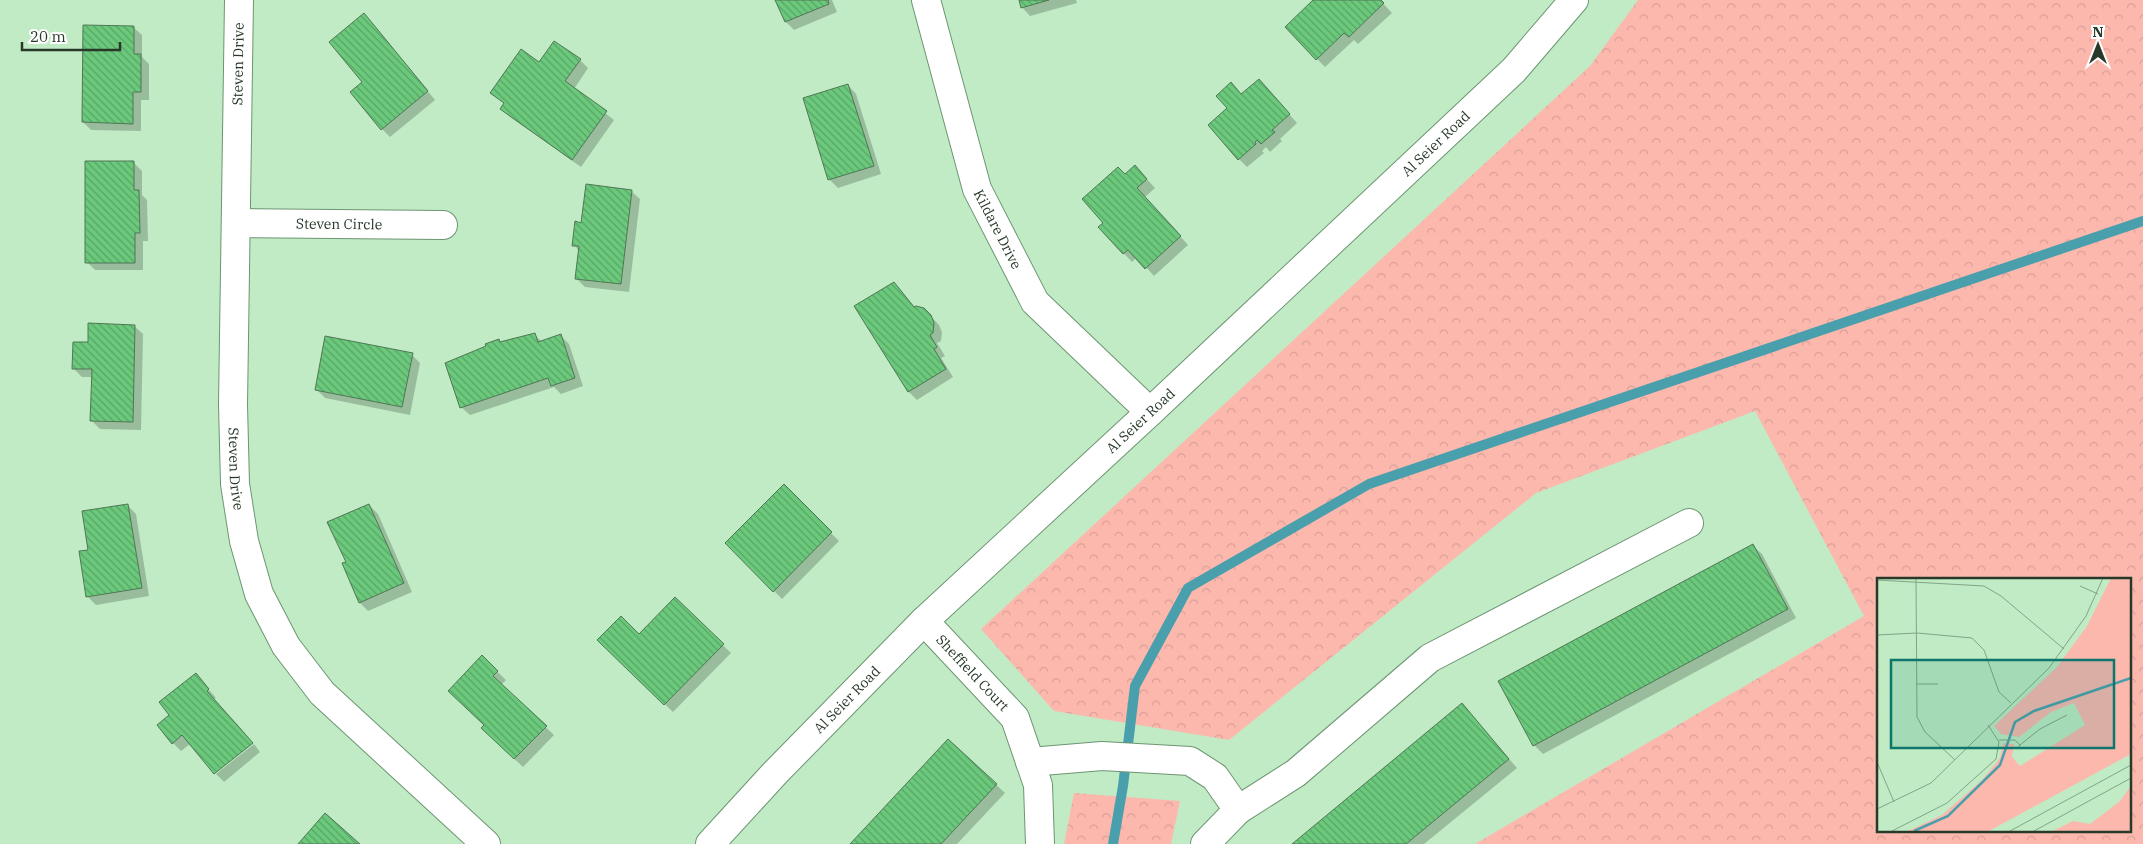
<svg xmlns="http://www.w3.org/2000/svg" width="2143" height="844" font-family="'IBM Plex Serif',serif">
<defs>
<pattern id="forest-crowns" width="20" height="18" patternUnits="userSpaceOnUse" patternTransform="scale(1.25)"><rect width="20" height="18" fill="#fdb8ae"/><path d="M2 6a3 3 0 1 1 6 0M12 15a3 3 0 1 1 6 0" fill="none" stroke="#d99f96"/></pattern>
<pattern id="building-back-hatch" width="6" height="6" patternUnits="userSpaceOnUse" patternTransform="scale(1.25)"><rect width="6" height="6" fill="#6bc97c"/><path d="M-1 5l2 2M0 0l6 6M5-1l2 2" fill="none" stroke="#58a466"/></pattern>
</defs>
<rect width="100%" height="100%" fill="#c0ebc5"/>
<g fill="url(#forest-crowns)" fill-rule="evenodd">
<path d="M1638 0H2143V844H1475L1864 616 1755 411 1536 493 1229 740 1054 711 981 629 1590 66ZM1878 579H2129V830H1878Z"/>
<polygon points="1074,793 1180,801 1171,844 1064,844"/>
</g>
<g fill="#0003">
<polygon points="777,0 832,0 837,12 794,30 786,22"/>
<polygon points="1020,0 1076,0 1077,3 1030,16 1022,7"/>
<polygon points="1315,0 1380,0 1392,13 1358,44 1354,40 1325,67 1286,27"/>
<polygon points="372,23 435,100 390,137 382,129 364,82"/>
<polygon points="133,27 142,35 142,57 149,64 149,100 141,100 141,131 91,130 83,122"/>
<polygon points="580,60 588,68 574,89 614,120 581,167 510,117 501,109 505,104 491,93 540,64"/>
<polygon points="848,85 856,94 881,174 838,188 829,179"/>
<polygon points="1267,89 1297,123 1280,139 1282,141 1270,152 1266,147 1262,151 1264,153 1247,167 1239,159 1242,95"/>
<polygon points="133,162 142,171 142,195 147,200 148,241 143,241 143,270 95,270 87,262"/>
<polygon points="1143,175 1155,188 1145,197 1188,245 1154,276 1137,257 1132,262 1100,228 1105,223 1125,176"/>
<polygon points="631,191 640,199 629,292 585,287 576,278 579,251 574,245 583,224"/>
<polygon points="894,283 915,308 924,309 939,325 942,332 941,341 937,343 945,356 941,358 953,377 917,400 909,392 856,307"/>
<polygon points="134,326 143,334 141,430 100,429 92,421 93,377 82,377 73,368 89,343"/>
<polygon points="534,334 542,342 560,335 569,344 583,386 561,394 554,387 470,415 461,407 488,347 487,345 518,337 520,339"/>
<polygon points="412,355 420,363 410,415 325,398 316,389"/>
<polygon points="784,486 839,541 782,599 727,543"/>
<polygon points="369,505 378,514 412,592 368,611 360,603 343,564 348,562"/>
<polygon points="128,506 136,514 149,596 96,605 87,596 90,552"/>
<polygon points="1753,546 1762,554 1796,618 1543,754 1534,745 1500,682"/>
<polygon points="675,599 731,653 673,712 599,640 639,635"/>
<polygon points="482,657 506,680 501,685 554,735 523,767 491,737"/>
<polygon points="196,674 216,698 214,699 228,716 237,724 252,742 190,744 181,751 173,743 171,715"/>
<polygon points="1462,705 1517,768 1424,844 1294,844"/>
<polygon points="948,740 1005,793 957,844 851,844"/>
<polygon points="254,744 260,752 224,782 216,774"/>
</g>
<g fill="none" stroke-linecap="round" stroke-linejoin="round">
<polyline stroke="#49a0ac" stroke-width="10" points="1113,844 1123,786 1135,686 1188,588 1369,484 2143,221"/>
</g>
<g fill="url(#building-back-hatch)" stroke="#507755">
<polygon points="775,0 828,0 829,4 785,22"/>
<polygon points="1019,0 1049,0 1021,8"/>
<polygon points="1313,0 1381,0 1384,3 1349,37 1344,33 1316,60 1285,27"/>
<polygon points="364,13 428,91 381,130 350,92 362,82 329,42"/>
<polygon points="83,25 134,26 134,54 141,54 141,92 133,92 133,124 82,122"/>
<polygon points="554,41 581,59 565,81 607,111 572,160 500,109 504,103 490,93 521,49 539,62"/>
<polygon points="1259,79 1290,114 1272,130 1275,132 1261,144 1257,140 1255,142 1256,144 1238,160 1208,125 1227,108 1216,96 1231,82 1241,94"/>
<polygon points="848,84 874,166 828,180 803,98"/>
<polygon points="85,161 134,161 134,190 139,190 140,233 135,233 135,263 85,263"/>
<polygon points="1135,165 1147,179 1137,188 1181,236 1145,269 1128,250 1123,254 1098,227 1103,223 1082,199 1118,167 1125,174"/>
<polygon points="586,184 632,190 621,284 575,279 579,246 572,246 575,221 581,223"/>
<polygon points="894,282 914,307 916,306 924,308 931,315 934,323 933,333 930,335 937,347 934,349 946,369 908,392 854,306"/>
<polygon points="88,323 135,325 133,422 90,421 92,369 72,369 73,342 88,342"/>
<polygon points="535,333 538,342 561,334 575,378 551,386 548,378 460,408 445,363 486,346 485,344 499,339 500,342"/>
<polygon points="325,336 413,353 402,407 315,390"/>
<polygon points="784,484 832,532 773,592 725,543"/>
<polygon points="128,504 142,588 86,597 79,551 88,550 82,511"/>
<polygon points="369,504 404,583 359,603 342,563 346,562 327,522"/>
<polygon points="1753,544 1788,609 1533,746 1498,681"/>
<polygon points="675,597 724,644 664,705 597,640 621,616 639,634"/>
<polygon points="482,655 498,671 493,676 547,726 514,759 481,728 484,725 448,691"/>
<polygon points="196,673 209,689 207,691 253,743 214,774 182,735 172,744 157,725 169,715 159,702"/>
<polygon points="1462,703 1509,759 1406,844 1292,844"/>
<polygon points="948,739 997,784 941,844 850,844"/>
<polygon points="325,813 360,844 298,844"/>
</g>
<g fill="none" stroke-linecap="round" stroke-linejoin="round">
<g stroke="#6d9572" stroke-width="30">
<g id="minor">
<path id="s1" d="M239 0 233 405 235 484 244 541 259 594 286 646 322 693 486 844"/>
<path id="s2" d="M926 0 977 189 1035 302 1150 412"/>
<path id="s3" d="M237 223 443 225"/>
<path id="s4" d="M924 621 1015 718 1038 785 1040 844"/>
<polyline points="1030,762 1102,756 1190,761 1215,777 1238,810 1205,844"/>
<polyline points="1238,810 1296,773 1430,658 1689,523"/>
<path id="s5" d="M710 844 775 773 924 621 1150 412 1514 70 1574 0"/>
</g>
</g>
<use href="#minor" stroke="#fff" stroke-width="28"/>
</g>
<g text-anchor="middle" stroke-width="4" stroke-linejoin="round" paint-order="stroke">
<g font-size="14" fill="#28392a" stroke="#fff">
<text transform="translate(238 64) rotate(-89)" y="5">Steven Drive</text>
<text dy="5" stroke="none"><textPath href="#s5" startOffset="1009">Al Seier Road</textPath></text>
<text dy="5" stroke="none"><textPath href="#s3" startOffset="102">Steven Circle</textPath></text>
<text dy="5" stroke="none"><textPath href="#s2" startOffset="241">Kildare Drive</textPath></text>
<text dy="5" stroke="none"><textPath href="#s5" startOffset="604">Al Seier Road</textPath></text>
<text dy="5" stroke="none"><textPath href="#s1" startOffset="469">Steven Drive</textPath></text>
<text dy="5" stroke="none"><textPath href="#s4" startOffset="71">Sheffield Court</textPath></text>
<text dy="5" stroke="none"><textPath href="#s5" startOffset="199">Al Seier Road</textPath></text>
</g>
</g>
<g transform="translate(1877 578)">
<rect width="254" height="254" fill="#c0ebc5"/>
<path d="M234 0H254V176L112 253H31L65 237 105 202 123 180 126 165 137 166 135 179 143 188 208 147 197 125 174 134 142 159 124 156 117 148 180 89 210 48ZM254 208V253H176L196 243 213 246 242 224Z" fill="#fdb8ae"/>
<path fill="none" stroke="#49a0ac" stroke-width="2.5" d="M37 253 71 238 123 187 138 144 157 133 254 100"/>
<path fill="none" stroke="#83a487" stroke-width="1" d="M39 0 40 139 48 154 78 182M0 2 107 8 124 18 187 71M203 8 221 16M0 57 40 55 95 60 107 72 122 114 134 125M39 106H61M122 162H138L143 167 140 171M143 167 163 151 190 137M0 184 17 224M0 231 54 205 172 90 209 38 226 0M15 253 70 225 119 181 122 164 111 147M133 253 254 187M157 253 254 200"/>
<path fill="#0f766e" fill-opacity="0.15" stroke="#0f766e" stroke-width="2.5" d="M14 82H237V170H14Z"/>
<rect width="254" height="254" fill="none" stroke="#28392a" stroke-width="2.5"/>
</g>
<g transform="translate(2098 45)" stroke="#ffffff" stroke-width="4" paint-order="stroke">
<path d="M0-4L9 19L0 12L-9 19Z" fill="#28392a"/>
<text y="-8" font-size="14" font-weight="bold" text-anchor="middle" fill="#28392a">N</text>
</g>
<path d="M22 42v8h98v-8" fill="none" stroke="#28392a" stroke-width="2.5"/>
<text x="30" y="42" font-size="15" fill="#28392a" stroke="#ffffff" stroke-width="4" paint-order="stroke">20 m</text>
</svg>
